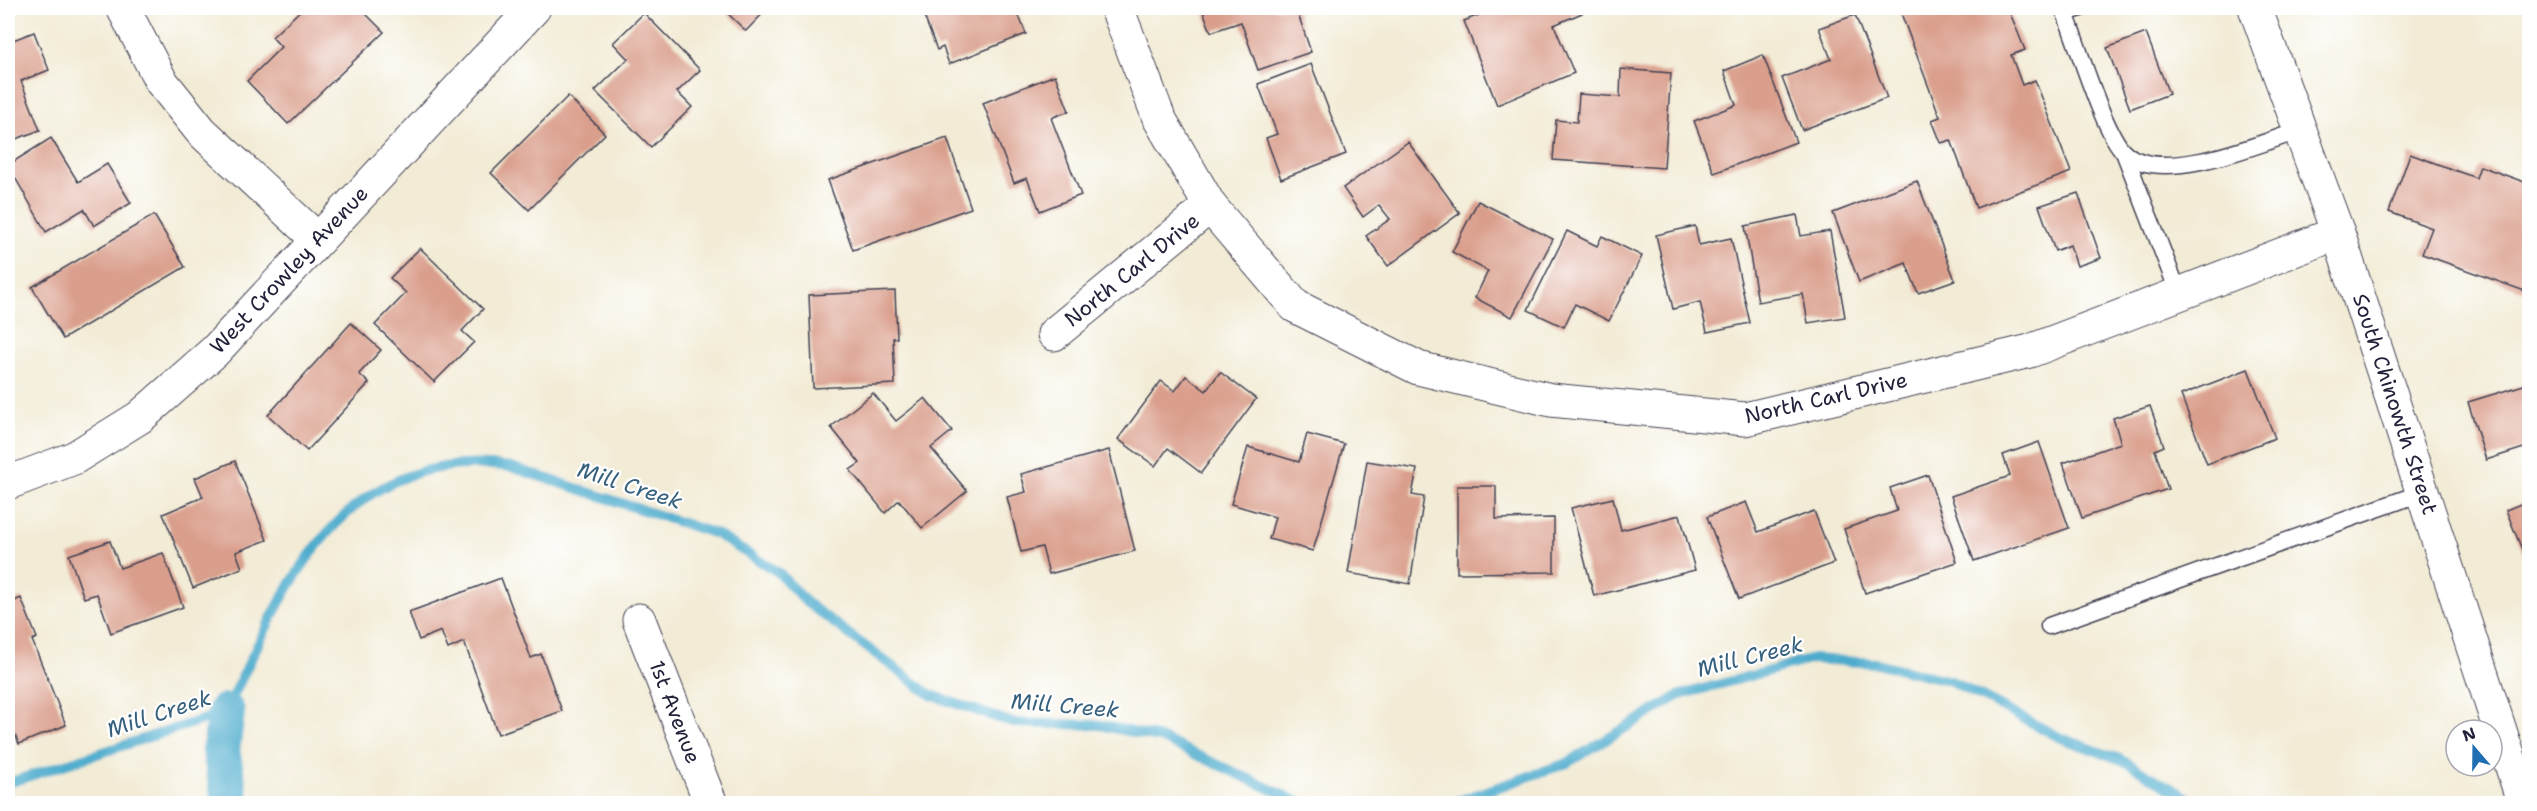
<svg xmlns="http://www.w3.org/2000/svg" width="2537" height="811" font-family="'Shantell Sans',sans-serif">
<rect width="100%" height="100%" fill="#fff"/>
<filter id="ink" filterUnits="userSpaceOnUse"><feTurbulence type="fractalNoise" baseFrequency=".0167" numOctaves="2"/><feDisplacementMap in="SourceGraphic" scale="12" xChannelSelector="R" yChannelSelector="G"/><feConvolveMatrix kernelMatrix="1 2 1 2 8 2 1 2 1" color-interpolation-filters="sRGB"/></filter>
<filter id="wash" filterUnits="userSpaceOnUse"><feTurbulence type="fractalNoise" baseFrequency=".008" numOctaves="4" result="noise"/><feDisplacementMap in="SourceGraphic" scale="24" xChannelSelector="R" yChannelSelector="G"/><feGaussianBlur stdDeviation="1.35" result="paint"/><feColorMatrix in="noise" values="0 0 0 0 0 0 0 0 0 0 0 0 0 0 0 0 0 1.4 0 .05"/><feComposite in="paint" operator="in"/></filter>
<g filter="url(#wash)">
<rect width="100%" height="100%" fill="#f2ebd5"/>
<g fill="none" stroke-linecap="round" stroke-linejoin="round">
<g stroke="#4eaccd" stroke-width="10">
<path d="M8 783 226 712C286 584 342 444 511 467L716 534 779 573 807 603 931 695 1013 723 1100 725 1160 738 1303 804"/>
<polyline points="1450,804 1567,763 1680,695 1813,659 1876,663 1951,681 2061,738 2122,760 2199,804"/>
</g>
<polyline stroke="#4eaccd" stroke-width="38" points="226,712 221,751 231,804"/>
</g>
<g id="blocks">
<g fill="#da9f8c">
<polygon points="303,8 325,8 330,12 334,8 360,8 384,32 288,124 247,81 281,47 272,37"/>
<polygon points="722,8 768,8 746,31"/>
<polygon points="921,8 1016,8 1026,34 949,64 943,47 937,50"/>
<polygon points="1202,8 1296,8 1311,52 1258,70 1241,22 1211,32"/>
<polygon points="1496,8 1580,8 1582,13 1554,25 1574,73 1497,105 1464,21"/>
<polygon points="1899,8 2008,8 2025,50 2011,55 2022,85 2035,80 2071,172 1976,208 1951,140 1941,143 1932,120 1940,117"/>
<polygon points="644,13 700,70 677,92 692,107 651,147 595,91 628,59 613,43"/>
<polygon points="1855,15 1887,98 1802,130 1782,78 1831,59 1819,28"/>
<polygon points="34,32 49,70 21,81 40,130 8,142 8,42"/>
<polygon points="2146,33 2169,94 2130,109 2107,48"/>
<polygon points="1763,55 1796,142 1714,173 1694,121 1736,105 1724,71"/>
<polygon points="1311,64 1346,154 1281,179 1266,138 1277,134 1258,84"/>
<polygon points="1621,69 1671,73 1664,168 1553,160 1556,120 1577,122 1579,94 1620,97"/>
<polygon points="1055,75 1069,111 1051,118 1081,195 1040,211 1027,178 1014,183 983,103"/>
<polygon points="568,96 605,134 529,210 491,173"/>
<polygon points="51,138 78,182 107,164 131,203 94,226 84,209 46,232 8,165"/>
<polygon points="947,138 971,208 853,250 828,180"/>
<polygon points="1408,142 1460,213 1388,266 1366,236 1390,219 1379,205 1363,217 1343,188"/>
<polygon points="2410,154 2476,178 2480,166 2530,184 2530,293 2422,254 2432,228 2389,212"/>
<polygon points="1917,181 1955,280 1918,293 1906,263 1859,282 1833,213"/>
<polygon points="2078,193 2101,258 2077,266 2070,245 2055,251 2039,206"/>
<polygon points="1478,201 1553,239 1512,317 1475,298 1488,271 1452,252"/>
<polygon points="154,215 185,267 63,339 32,287"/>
<polygon points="1797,215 1801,236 1830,231 1845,317 1808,323 1803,294 1758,302 1745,226"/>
<polygon points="1695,226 1699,245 1731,238 1750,323 1707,332 1700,302 1673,309 1656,235"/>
<polygon points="1567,231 1597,246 1602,236 1642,256 1609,321 1575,304 1564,327 1528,310"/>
<polygon points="420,248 483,309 462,331 474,342 434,382 375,325 406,293 390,278"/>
<polygon points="895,291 897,338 893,338 895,384 813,388 809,295"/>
<polygon points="351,323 381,350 359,374 369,383 307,451 268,415"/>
<polygon points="2248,369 2275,438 2207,464 2181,395"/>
<polygon points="1220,372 1256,399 1201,473 1168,448 1155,466 1118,439 1161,381 1175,391 1186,376 1206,391"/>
<polygon points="2530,383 2530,421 2526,422 2530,446 2486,460 2468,402"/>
<polygon points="873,393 896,421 925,398 952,431 931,448 967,491 922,528 899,500 885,513 850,470 860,463 831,427"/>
<polygon points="2150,406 2164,446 2155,450 2168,489 2082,518 2063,463 2121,443 2113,418"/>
<polygon points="1307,434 1344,444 1313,551 1269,539 1275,517 1231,504 1248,447 1299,462"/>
<polygon points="2039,442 2069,528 1974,561 1951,496 2010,476 2003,455"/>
<polygon points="1109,450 1135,551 1049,574 1042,547 1021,552 1007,497 1026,492 1021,474"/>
<polygon points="235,461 267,540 236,552 242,568 193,588 163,514 203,497 195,478"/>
<polygon points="1367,461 1417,469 1412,495 1424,497 1410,584 1348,573"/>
<polygon points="1928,475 1957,562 1865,593 1844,529 1897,511 1890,488"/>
<polygon points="1457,486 1496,486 1496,519 1554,518 1554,572 1457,573"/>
<polygon points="1613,498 1621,530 1680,515 1695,570 1594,596 1571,508"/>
<polygon points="2530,500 2530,567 2529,567 2506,510"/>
<polygon points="1746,502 1758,532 1814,511 1834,563 1739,599 1707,517"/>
<polygon points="110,541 120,568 163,553 183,607 111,633 97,594 84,598 69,555"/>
<polygon points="501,578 531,658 541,654 562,711 498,734 464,642 448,649 441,631 419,640 409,612"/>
<polygon points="21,598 37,638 32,640 66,725 19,744 8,716 8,604"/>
</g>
</g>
</g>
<g filter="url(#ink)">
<use href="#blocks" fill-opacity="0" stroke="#414052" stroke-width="1.5"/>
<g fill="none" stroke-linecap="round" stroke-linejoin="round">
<g stroke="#414052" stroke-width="19">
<g id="lane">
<path d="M2063 8C2076 38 2103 132 2124 152 2159 186 2260 144 2300 130"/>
<polyline points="2066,13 2081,8"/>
<polyline points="2124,152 2179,294"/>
<polyline points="2049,626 2424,492"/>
</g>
</g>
<g stroke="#414052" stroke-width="35">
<g id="street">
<polyline points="123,8 161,81 201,131 317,239"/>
<polyline points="1117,8 1159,118 1210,206 1295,306 1418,368 1551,400 1745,419 2030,351 2338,233"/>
<polyline points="1054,334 1210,206"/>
<polyline points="8,483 74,458 140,417 215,351 534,8"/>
<polyline points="639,620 711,804"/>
</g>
</g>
<g stroke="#414052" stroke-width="35">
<polyline id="secondary" points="2255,8 2338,233 2524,804"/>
</g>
<use href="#lane" stroke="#fff" stroke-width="16"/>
<use href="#street" stroke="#fff" stroke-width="33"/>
<use href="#secondary" stroke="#fff" stroke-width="33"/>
</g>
</g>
<g text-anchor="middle" stroke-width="4.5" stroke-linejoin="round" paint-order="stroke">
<g font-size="21" fill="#22223b" stroke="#fff">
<text transform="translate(289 270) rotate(-47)" y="7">West Crowley Avenue</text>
<text transform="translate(1132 270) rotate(-39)" y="7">North Carl Drive</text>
<text transform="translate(1826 398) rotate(-13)" y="7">North Carl Drive</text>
<text transform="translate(2395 404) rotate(72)" y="7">South Chinowth Street</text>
<text transform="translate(675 712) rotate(69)" y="7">1st Avenue</text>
</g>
<g font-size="22" font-style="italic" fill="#36607d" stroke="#fff">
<text transform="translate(630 485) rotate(18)" y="8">Mill Creek</text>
<text transform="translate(1750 656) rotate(-14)" y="8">Mill Creek</text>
<text transform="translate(1065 705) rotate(5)" y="8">Mill Creek</text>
<text transform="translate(159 713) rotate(-18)" y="8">Mill Creek</text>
</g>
</g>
<rect width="2537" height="811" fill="none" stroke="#fff" stroke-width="30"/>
<g transform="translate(2474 748) rotate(340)"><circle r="28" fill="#ffffff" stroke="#a7a7b1" stroke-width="1.5"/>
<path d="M0-4.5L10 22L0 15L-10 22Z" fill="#1f6fb2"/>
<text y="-9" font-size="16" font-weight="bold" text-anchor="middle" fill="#22223b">N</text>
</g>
</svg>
